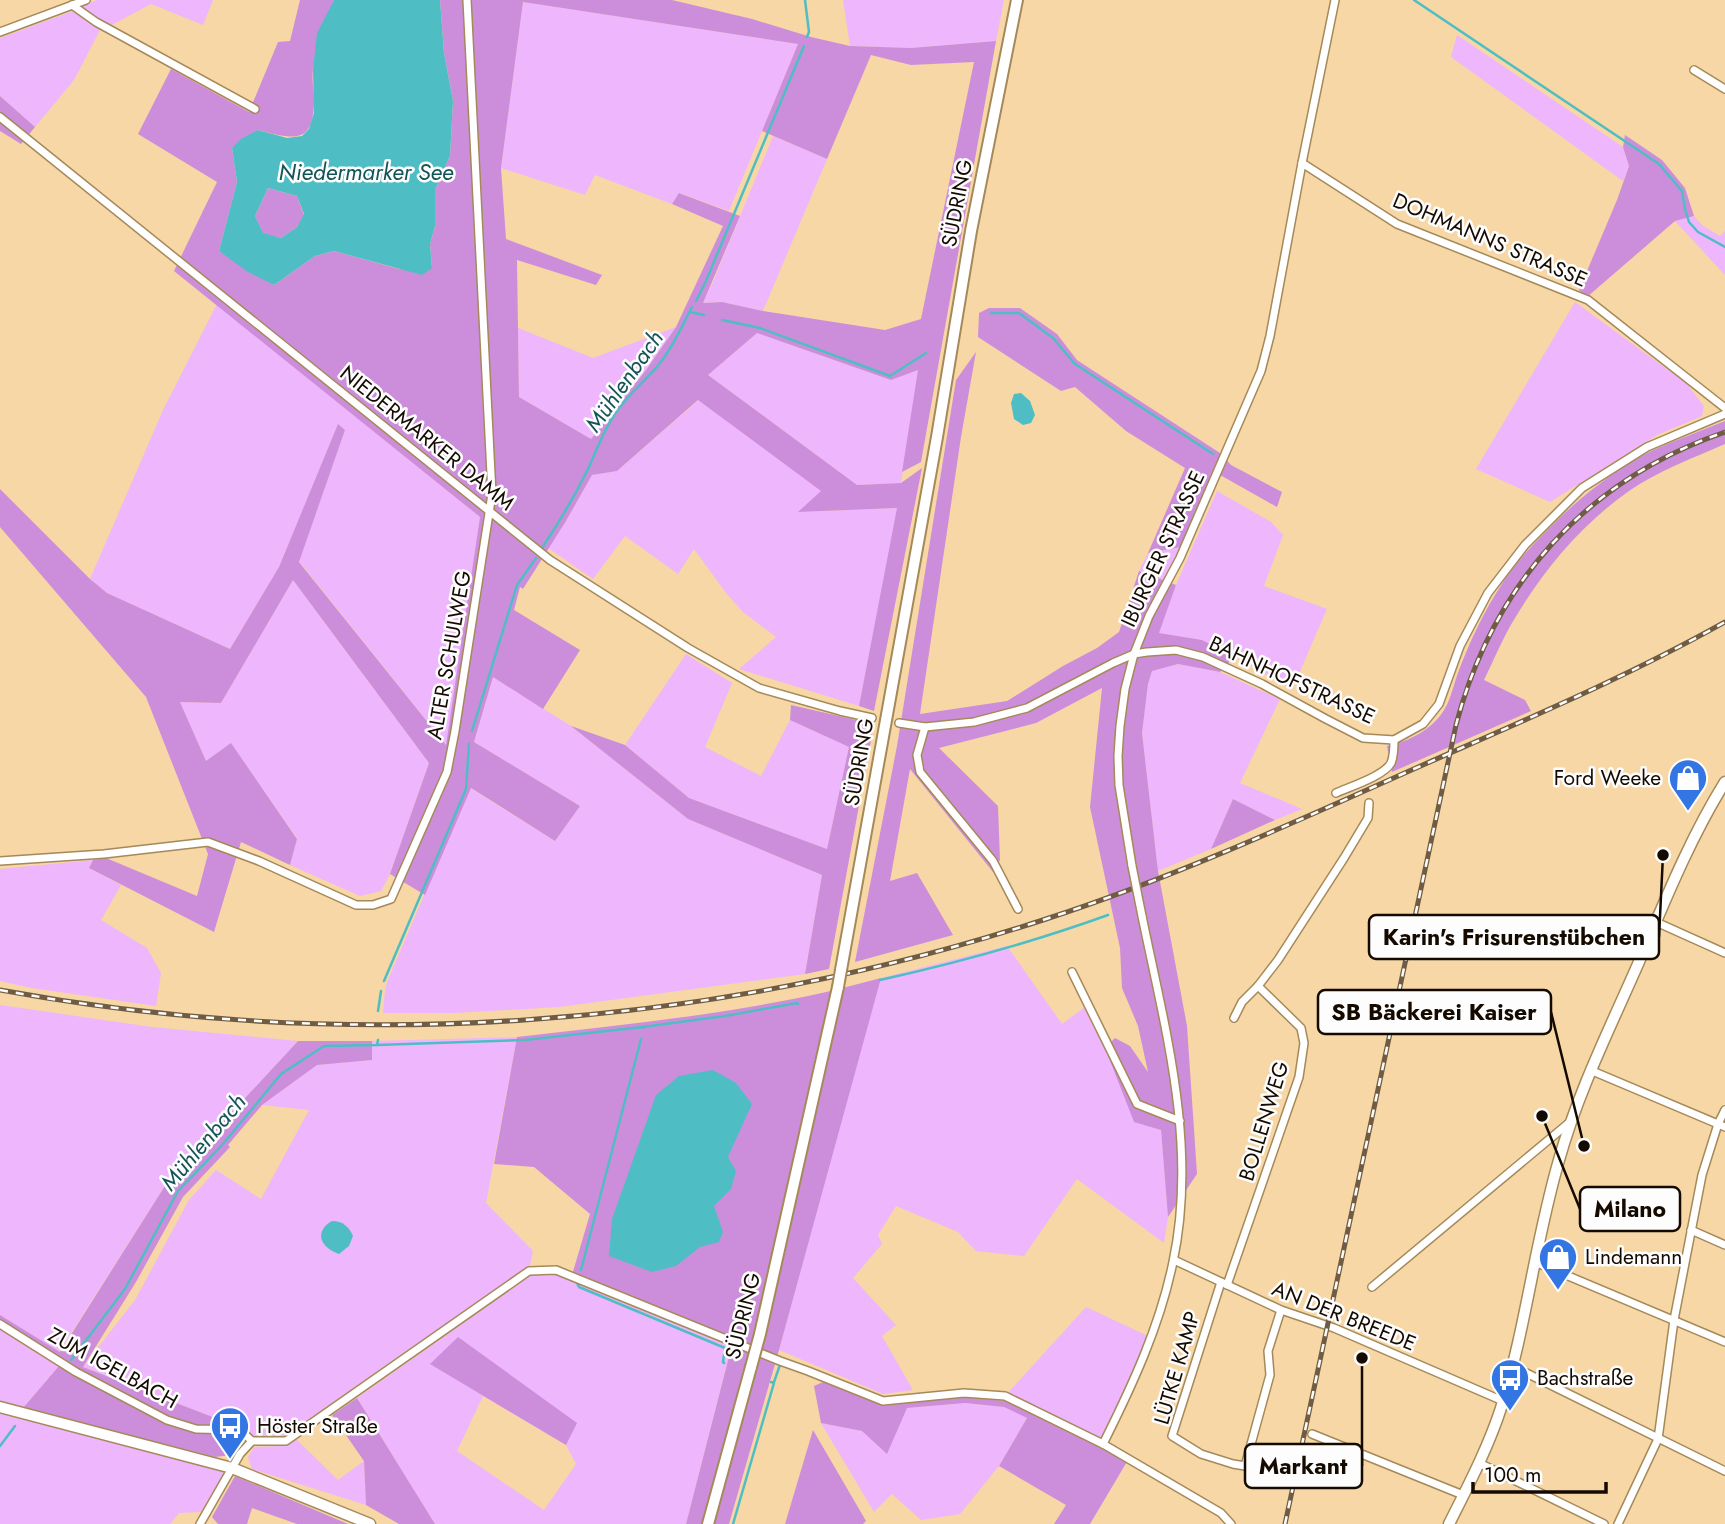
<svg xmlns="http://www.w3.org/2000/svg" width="1725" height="1524" font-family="Jost,sans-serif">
<rect width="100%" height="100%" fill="#f6d7a5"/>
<g fill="#eeb6fc" fill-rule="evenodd">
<polygon points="97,0 213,0 203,25 151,4 110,26 80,6"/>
<polygon points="843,0 1004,0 996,41 911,48 850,46"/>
<polygon points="523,2 798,44 729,211 680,193 672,204 595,175 585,195 501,168"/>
<polygon points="73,11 100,30 74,80 35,127 0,96 0,38"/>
<polygon points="1457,35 1623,147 1629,166 1623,181 1451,57"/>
<polygon points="773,136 827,159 763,311 722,302 702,303 713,282"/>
<polygon points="1694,216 1703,226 1720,236 1725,231 1725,275 1675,221"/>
<polygon points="1575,302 1686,383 1704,406 1702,416 1657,435 1550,502 1476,469"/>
<polygon points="217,304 480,517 447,746 299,561 345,430 338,425 279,567 230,649 107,593 90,579 163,410"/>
<polygon points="676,327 646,370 591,439 519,397 518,328 593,358"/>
<polygon points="757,333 891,380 919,369 901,483 857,485 708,375"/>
<polygon points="699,400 822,491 799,512 898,508 859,706 739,669 776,637 743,612 726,593 694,549 678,574 625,536 593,579 548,548 566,521 592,475 617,471"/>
<polygon points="1217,491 1271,522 1283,535 1264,586 1327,609 1292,690 1235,656 1202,640 1158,633 1176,585"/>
<polygon points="1181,547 1163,580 1139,571 1148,553"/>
<polygon points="293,580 429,763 390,874 381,891 360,896 290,865 297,838 231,744 206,761 180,702 221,703"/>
<polygon points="686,654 732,683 705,747 761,776 790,720 849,747 827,849 689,798 625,745"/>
<polygon points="1178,664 1220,672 1280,699 1240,783 1302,809 1275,820 1233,799 1211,849 1158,871 1142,733 1148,684 1152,670"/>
<polygon points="493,677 571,726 688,819 822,875 805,974 559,1007 454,1013 383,1013 385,991 387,982 470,788 555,841 580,806 474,742"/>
<polygon points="93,860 89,868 121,885 101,920 147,948 161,973 156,1006 32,988 0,981 0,869"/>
<polygon points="1007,946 1062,1024 1085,1007 1105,1048 1161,1130 1168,1217 1164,1243 1077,1179 1024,1256 976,1251 958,1232 896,1206 878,1235 882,1244 853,1278 896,1325 882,1336 913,1390 883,1394 779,1350 873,1002 881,978"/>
<polygon points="0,1005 152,1027 298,1041 168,1181 59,1352 0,1315"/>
<polygon points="517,1037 486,1203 533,1251 529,1270 413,1346 285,1436 256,1437 236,1426 83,1367 135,1300 189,1200 216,1170 261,1199 309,1110 262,1105 317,1065 372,1060 372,1041"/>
<path d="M557 1275 732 1344 686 1524H435L357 1398 530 1276ZM483 1396 566 1445 576 1464 544 1510 457 1451Z"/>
<polygon points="1086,1307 1150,1337 1101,1442 1005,1396"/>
<polygon points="0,1329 59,1366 23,1408 0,1402"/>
<polygon points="965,1403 1004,1407 1027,1418 999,1466 960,1514 921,1520 892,1494 874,1512 821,1423 862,1431 907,1408"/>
<polygon points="0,1411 225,1471 201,1512 179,1513 170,1524 0,1524"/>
<polygon points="296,1439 338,1480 364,1461 366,1505 252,1469 248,1457 254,1447 284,1446"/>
</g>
<g fill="#cc8edb" fill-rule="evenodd">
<path d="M300 0H334C327 22 318 46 313 69 312 77 313 87 314 96 315 145 296 140 258 130L232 148 237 182 219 251 274 285 315 256 334 251 399 269 432 268 430 244 435 226V190L450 156 453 101 444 53 440 0H672L752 19 811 37 850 46 911 48 996 41 921 462 902 472 918 370 891 380 757 333 708 375 857 485 901 483 922 468 874 711 859 706 897 508 798 512 821 491 698 400 617 471 592 475 566 521 523 589 520 587 514 610 580 650 543 709 493 677 474 742 580 806 555 841 471 788 425 895 390 874 429 763 293 580 221 703 180 702 206 761 231 743 297 839 290 865 241 842 214 932 89 868 93 860 106 858 197 896 208 854 146 697 0 527V489L90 579 107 593 230 649 279 567 338 424 345 430 299 562 446 745 480 517 174 271 217 182 138 134 171 69 249 112 278 42 290 41ZM523 2 798 44 762 131 827 159 871 55 911 65 974 62 921 319 885 330 763 311 722 302 703 303 740 216 679 193 672 204 723 226 676 327 646 370 591 439 519 397 517 260 596 285 602 275 506 239 501 168Z"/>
<polygon points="0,96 35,127 21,144 0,131"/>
<polygon points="1625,135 1662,160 1685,188 1694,216 1675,221 1587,297 1579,290 1617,200 1629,166 1623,147"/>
<polygon points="268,188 297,196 304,215 297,227 281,238 263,234 255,216"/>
<polygon points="989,308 1020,308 1057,334 1077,360 1083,364 1220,453 1231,465 1282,492 1277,507 1213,471 1181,547 1148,553 1185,468 1126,431 1075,387 1061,391 978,337 979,313"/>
<polygon points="976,352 961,437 920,714 1007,701 1063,666 1097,648 1119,632 1139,571 1176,585 1159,633 1202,640 1235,656 1220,672 1178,664 1152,671 1148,684 1142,733 1158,871 1187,1026 1197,1174 1168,1217 1161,1130 1134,1122 1105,1048 1115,1038 1130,1046 1148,1072 1138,1026 1122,988 1120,948 1090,807 1102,688 1036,723 939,748 998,806 1000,860 993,872 910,769 890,881 917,873 953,935 855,962 897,746 956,380"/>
<path d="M1725 421V444C1693 458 1658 471 1629 491 1581 525 1545 568 1515 618 1503 637 1494 660 1484 680L1525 700 1531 711 1392 772 1387 746C1408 742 1433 729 1444 710 1451 699 1454 683 1459 670 1476 626 1498 582 1531 547 1566 509 1605 475 1651 451 1675 440 1701 431 1725 421Z"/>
<polygon points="791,705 874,724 829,969 805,974 822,875 688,819 571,726 625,745 689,798 827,849 849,747 790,720"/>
<polygon points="1233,799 1275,820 1211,849"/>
<path d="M881 978 779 1350 729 1524H686L734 1337 572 1275 590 1214 534 1167 494 1164 517 1037C614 1026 712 1016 808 996 832 991 857 984 881 978Z"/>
<polygon points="298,1041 372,1041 372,1060 317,1065 262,1105 228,1145 230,1147 183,1197 136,1282 83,1367 236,1426 232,1455 215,1457 23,1408 59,1366 0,1329 0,1315 60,1352 168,1181"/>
<polygon points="458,1337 577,1423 566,1445 430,1364"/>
<polygon points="823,1382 882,1405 965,1397 1005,1401 1128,1460 1090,1524 1054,1524 1066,1505 999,1466 1027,1418 1004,1407 965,1403 907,1408 887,1454 862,1431 821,1423 814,1386"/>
<polygon points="357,1398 435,1524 399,1524 366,1505 364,1461 332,1415"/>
<polygon points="813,1430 866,1521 863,1524 785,1524"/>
<polygon points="235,1476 348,1524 297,1524 252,1508 247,1524 218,1524 212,1517"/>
</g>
<g fill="#4ebec4" fill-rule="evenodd">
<path d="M334 0H440L444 53 453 101 450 156 435 190V226L430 244 432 268 422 275 334 251 315 256 274 285 248 272 219 251 237 182 232 148 241 139 258 130 287 138 302 136 309 129 314 113 313 70 317 33ZM268 188 297 196 304 214 297 227 281 238 263 233 255 216Z"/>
<polygon points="1021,393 1030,401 1035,415 1031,423 1023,425 1014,419 1011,403 1014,394"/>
<polygon points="713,1070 736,1083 752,1104 728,1157 736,1171 731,1189 714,1206 723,1232 719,1242 700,1247 676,1266 652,1272 609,1256 612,1219 656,1095 679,1076"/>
<path d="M332 1221C343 1221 349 1227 353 1236L349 1246 339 1254C321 1248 313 1232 332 1221Z"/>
</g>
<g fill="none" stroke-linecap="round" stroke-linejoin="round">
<g stroke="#4ebec4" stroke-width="2.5">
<polyline points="805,0 809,32 807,37"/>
<polyline points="1414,0 1659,164 1682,191 1685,209 1689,222 1698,232 1725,247"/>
<polyline points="696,301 706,281 804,46"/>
<polyline points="690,312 704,315"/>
<polyline points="991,313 1019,313 1053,338 1075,364 1213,454"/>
<polyline points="722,320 760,328 890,376 926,353"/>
<path d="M542 548C558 524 573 499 586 473 596 453 603 430 617 411 629 393 647 380 660 363 673 347 682 326 692 307"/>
<polyline points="472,731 517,585 536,558"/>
<path d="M880 980C957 963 1033 942 1108 915"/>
<polyline points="384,981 466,789 469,744"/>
<polyline points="378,1011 381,991"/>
<polyline points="643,1027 725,1016 797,1003 798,1004"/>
<polyline points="377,1045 525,1040 643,1027 643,1028"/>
<polyline points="581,1270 641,1039"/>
<polyline points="577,1283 579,1287 725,1348 723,1362 724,1363"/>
<polyline points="71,1360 125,1289 178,1191 223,1144 281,1074 324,1046 377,1045 378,1040"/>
<polyline points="774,1382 780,1365"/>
<polyline points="0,1446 15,1426"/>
<polyline points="733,1524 774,1383 771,1382"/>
</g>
<g stroke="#a58959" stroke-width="10">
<g id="minor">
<polyline points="72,5 96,22 255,109"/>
<polyline points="0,32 86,0"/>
<polyline points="1694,70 1725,89"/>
<polyline points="0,117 550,560 688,648 759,688 840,711 872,718"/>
<polyline points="1302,163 1397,224 1588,300 1725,408"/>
<polyline points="899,723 925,727 974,722 1027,708 1113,663 1134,654 1147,652 1176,650 1203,657 1262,684 1326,719 1363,738 1394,740 1423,724 1439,704 1460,646 1488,593 1525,545 1582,488 1647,447 1725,414"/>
<polyline points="925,727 917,755 920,772 993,861 1018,909"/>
<path d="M1336 793C1349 787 1384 776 1391 763 1394 756 1394 747 1394 740"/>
<polyline points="0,861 104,854 208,842 259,861 356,905 373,905 391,899 447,772 455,731 492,494 467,0"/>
<polyline points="1132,866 1119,785 1118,756 1120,726 1125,689 1134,654 1149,616 1180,558 1261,371 1270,336 1302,163 1335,0"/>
<polyline points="1656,922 1725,953"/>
<polyline points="1072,972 1137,1104 1180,1121"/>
<polyline points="1234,1018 1242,1002 1258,986"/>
<polyline points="1590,1070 1725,1127"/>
<polyline points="1691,1230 1725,1245"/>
<polyline points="1174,1260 1281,1310 1334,1328 1503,1401"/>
<polyline points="1535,1262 1725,1342"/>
<polyline points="1221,1282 1172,1436 1201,1454 1233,1464 1245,1466 1270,1375 1268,1351 1281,1310"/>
<polyline points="1227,1285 1299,1077 1304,1043 1301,1028 1258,986 1278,960 1344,858 1368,818 1369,803"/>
<polyline points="1372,1287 1570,1122"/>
<polyline points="0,1324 76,1372 167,1420 196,1429 240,1430 252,1441"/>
<polyline points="1512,1366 1725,1471"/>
<polyline points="1312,1434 1463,1495"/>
<path d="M1103 1444C1132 1386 1160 1326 1173 1262 1198 1146 1165 1029 1142 916"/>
<polyline points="1479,1463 1604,1524"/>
<polyline points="200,1524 240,1454 252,1441 286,1441 529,1271 556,1270 780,1361 808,1371 883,1401 964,1393 1005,1396 1103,1444 1221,1513 1231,1524"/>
<polyline points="1618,1524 1658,1439 1674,1320 1702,1175 1718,1124 1725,1110"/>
</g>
</g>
<g stroke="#a58959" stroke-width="13">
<g id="tertiary">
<polyline points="0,1407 232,1468 370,1524"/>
<path d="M1449 1524C1468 1486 1488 1448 1501 1408 1526 1327 1535 1242 1559 1160 1578 1092 1610 1028 1638 964 1664 903 1690 838 1725 782"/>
</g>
</g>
<g stroke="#a58959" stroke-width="14">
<g id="secondary">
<polyline points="841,970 937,437 971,231 1017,0"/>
<polyline points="760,1334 838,987"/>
<polyline points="708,1524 751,1367"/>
</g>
</g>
<use href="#minor" stroke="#fff" stroke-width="7"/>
<use href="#tertiary" stroke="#fff" stroke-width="10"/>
<use href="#secondary" stroke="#fff" stroke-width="10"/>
<g stroke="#6f5c42" stroke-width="5">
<g id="rail">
<path d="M0 990C347 1054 711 1029 1046 919 1166 880 1282 828 1398 776 1508 727 1620 681 1725 622"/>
<path d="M1285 1524 1456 725C1493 584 1587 479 1725 432"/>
</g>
</g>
<use href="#rail" stroke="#fdfdfd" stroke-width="2.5" stroke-dasharray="8" stroke-linecap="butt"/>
<g stroke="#a58959" stroke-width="10" stroke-linecap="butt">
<polyline id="minor-bridge" points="1132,866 1142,916"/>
</g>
<g stroke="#a58959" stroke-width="14" stroke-linecap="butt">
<g id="secondary-bridge">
<polyline points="838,987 841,970"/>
<polyline points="751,1367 760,1334"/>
</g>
</g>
<use href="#minor-bridge" stroke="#fff" stroke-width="7"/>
<use href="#secondary-bridge" stroke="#fff" stroke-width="10"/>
</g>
<defs>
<g id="shop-pin" transform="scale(2.0125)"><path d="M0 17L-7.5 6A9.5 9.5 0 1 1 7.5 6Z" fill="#3275e3" stroke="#fdfdfd"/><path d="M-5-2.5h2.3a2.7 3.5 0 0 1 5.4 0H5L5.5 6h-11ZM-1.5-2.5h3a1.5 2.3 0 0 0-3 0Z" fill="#fff"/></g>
<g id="bus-pin" transform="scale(2.0125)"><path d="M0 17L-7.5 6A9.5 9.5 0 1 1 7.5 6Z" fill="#3275e3" stroke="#fdfdfd"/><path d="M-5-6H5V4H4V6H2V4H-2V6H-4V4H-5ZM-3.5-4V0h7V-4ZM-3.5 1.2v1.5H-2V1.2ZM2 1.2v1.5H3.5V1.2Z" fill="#fff"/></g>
</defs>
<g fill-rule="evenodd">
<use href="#shop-pin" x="1688" y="778"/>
<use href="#shop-pin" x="1558" y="1257"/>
<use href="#bus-pin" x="1510" y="1378"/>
<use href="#bus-pin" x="230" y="1426"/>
</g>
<g text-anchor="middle" stroke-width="5" stroke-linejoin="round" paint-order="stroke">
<g font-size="21" fill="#140a00" stroke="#fdfdfd">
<text transform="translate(957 203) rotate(-79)" y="7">SÜDRING</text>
<text transform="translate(1490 240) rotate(23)" y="7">DOHMANNS STRASSE</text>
<text transform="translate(427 438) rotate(39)" y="7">NIEDERMARKER DAMM</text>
<text transform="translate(1163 549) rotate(-65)" y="7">IBURGER STRASSE</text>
<text transform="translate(449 655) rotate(-80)" y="7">ALTER SCHULWEG</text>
<text transform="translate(1292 680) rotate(25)" y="7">BAHNHOFSTRASSE</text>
<text transform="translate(859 762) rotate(-80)" y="7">SÜDRING</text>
<text transform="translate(1264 1121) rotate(-73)" y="7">BOLLENWEG</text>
<text transform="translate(743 1316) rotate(-76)" y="7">SÜDRING</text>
<text transform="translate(1344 1316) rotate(22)" y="7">AN DER BREEDE</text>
<text transform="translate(113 1368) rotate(29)" y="7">ZUM IGELBACH</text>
<text transform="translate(1177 1368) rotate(-74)" y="7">LÜTKE KAMP</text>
</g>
<g font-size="21" fill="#140a00" stroke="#fdfdfd" text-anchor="start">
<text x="1661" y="785" text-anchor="end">Ford Weeke</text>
<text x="1585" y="1264">Lindemann</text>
<text x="1537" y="1385">Bachstraße</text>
<text x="257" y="1433">Höster Straße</text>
</g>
<g font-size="23" font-style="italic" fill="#135457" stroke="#fdfdfd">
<text x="366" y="180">Niedermarker See</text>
<text transform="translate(624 381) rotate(-55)" y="8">Mühlenbach</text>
<text transform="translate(203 1142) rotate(-50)" y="8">Mühlenbach</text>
</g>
</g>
<path fill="none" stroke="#140a00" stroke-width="2.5" d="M1663 855L1659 937M1584 1146L1551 1012M1542 1116L1580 1209M1362 1358L1362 1466"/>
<g fill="#140a00" stroke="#fdfdfd" stroke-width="2.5">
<circle cx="1663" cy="855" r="7"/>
<circle cx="1584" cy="1146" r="7"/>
<circle cx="1542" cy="1116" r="7"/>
<circle cx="1362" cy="1358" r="7"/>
</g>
<g fill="#fdfdfd" stroke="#140a00" stroke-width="2.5">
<rect x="1369" y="915" width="290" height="44" rx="7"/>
<rect x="1318" y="990" width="233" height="44" rx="7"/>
<rect x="1580" y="1187" width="100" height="44" rx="7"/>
<rect x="1245" y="1444" width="117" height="44" rx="7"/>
</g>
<g font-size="23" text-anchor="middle" font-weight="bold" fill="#140a00">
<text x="1514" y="945">Karin's Frisurenstübchen</text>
<text x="1434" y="1020">SB Bäckerei Kaiser</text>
<text x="1630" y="1217">Milano</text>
<text x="1303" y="1474">Markant</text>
</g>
<path d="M1473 1482v10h133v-10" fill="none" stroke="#140a00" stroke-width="3.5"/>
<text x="1484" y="1482" font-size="21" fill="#140a00" stroke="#fdfdfd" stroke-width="5" paint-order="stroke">100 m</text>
</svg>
